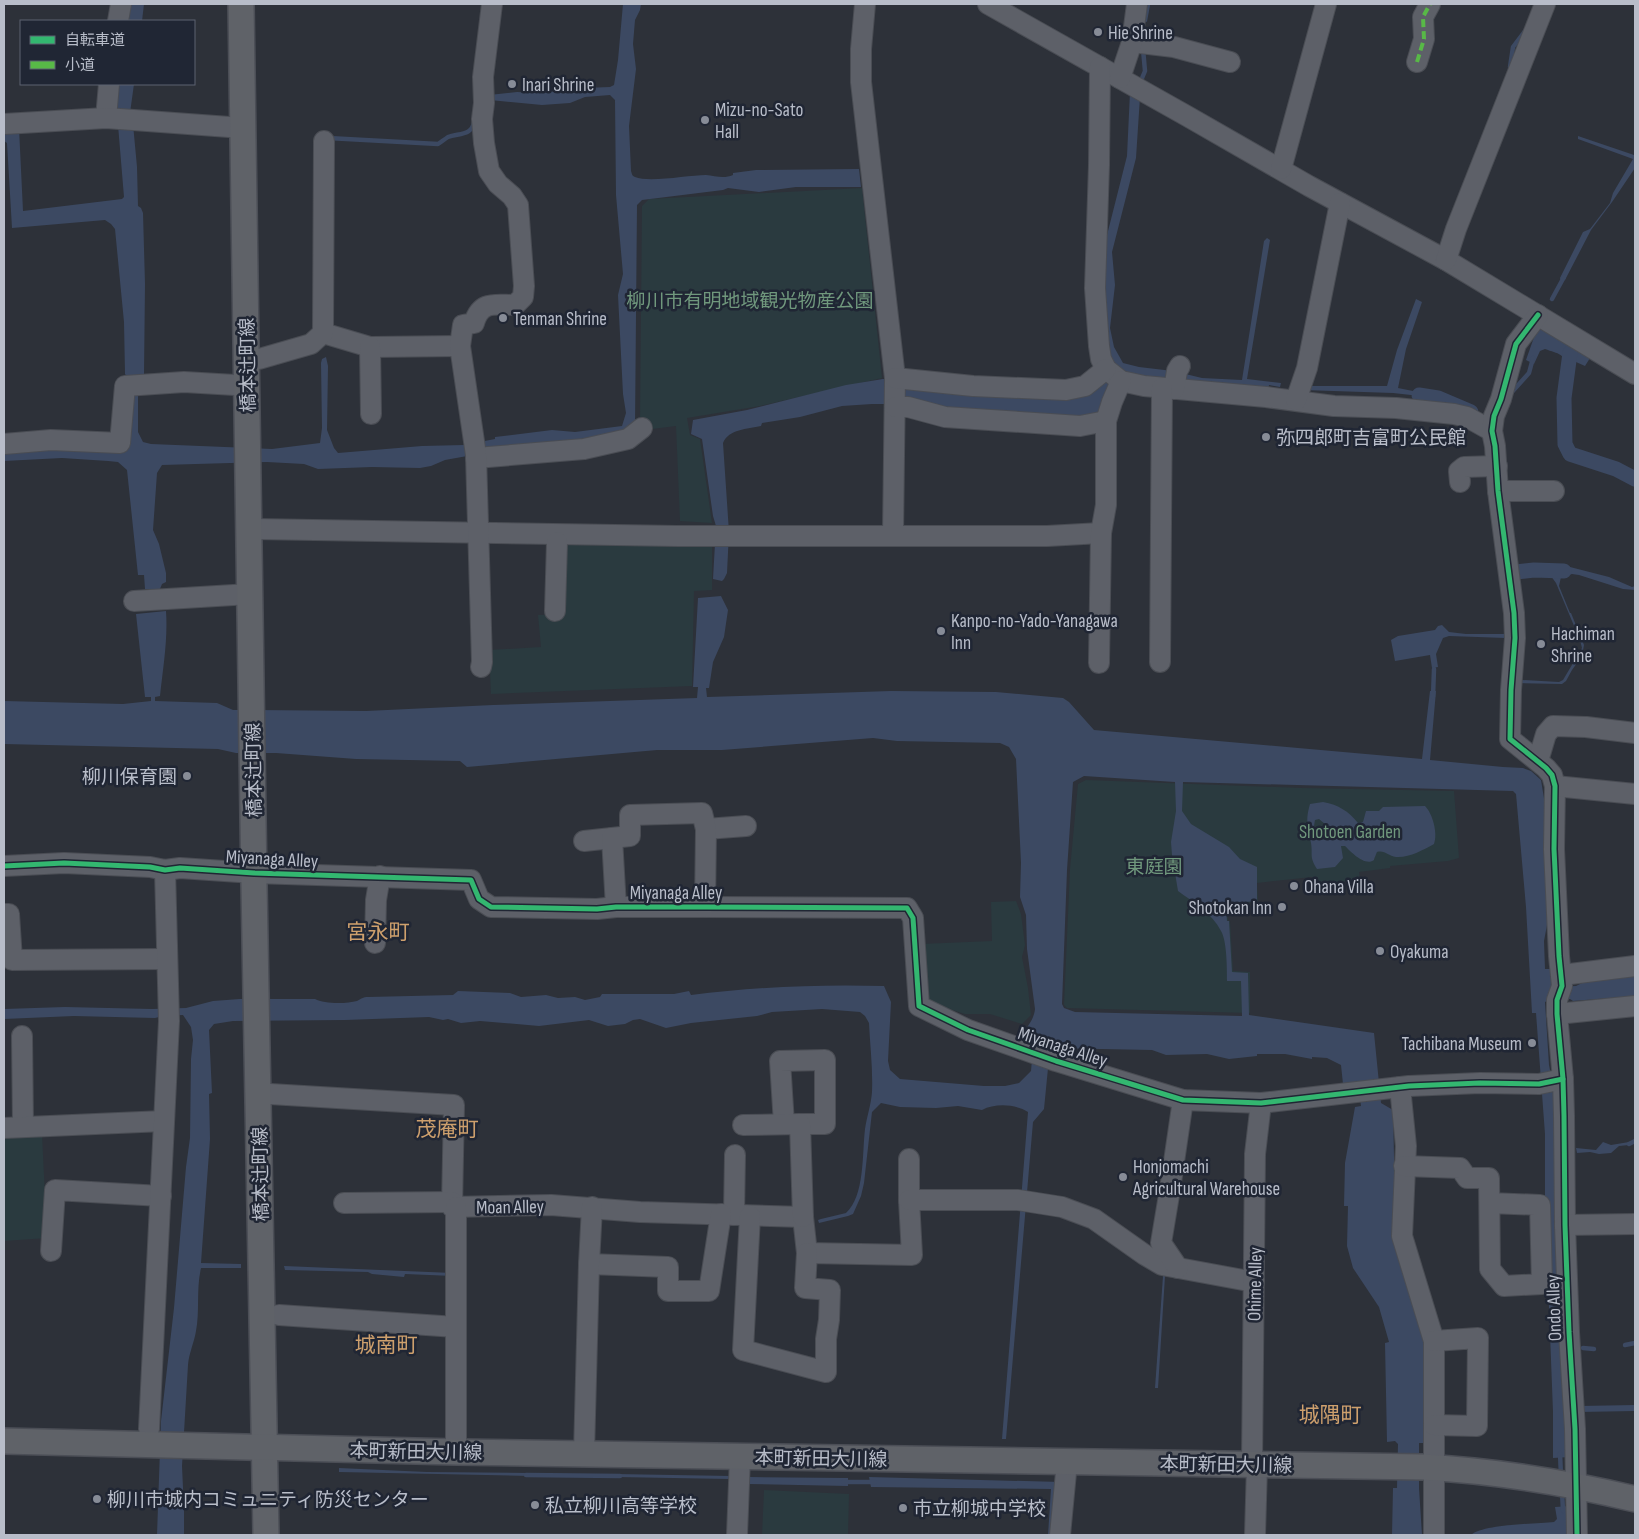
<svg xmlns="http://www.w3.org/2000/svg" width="1639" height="1539" font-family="'Sofia Sans Condensed','Noto Sans JP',sans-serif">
<rect width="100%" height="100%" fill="#2d3139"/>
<g fill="#2a3a3f">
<polygon points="862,188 882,378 760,406 687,418 690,435 700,439 712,523 680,521 676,426 644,430 640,423 642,206 649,199"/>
<polygon points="560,545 712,546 712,590 694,591 692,686 491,694 489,650 541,647 538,615 558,615"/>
<polygon points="1086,780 1302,788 1454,791 1459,858 1448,861 1390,866 1390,868 1359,872 1360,880 1314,885 1312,877 1257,883 1258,902 1233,904 1227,907 1228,921 1230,921 1233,971 1250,972 1250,1013 1067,1008 1064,1005 1070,869 1078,784"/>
<polygon points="1016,901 1021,914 1025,945 1022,957 1028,988 1031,1015 1022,1024 990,1014 965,1014 936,1005 926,997 921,944 992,941 991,902"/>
<polygon points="42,1134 47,1238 4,1241 4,1136"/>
<polygon points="764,1490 849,1494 848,1535 762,1535"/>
</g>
<g fill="#3c4962" fill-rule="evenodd">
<polygon points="128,4 144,4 142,21 126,21"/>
<path d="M623 4H641L640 10 635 20 633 44 636 69 629 126 631 171C632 174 632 176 635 177 649 183 689 175 706 175 715 176 724 179 733 175V173L756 170 859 169 861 187H796L759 192 728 188 723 190 642 200 637 205 635 427 622 437 484 453 445 460 431 466 420 468 372 467 318 469 304 464 267 462 162 465 157 473 153 530 159 544 166 573V582L162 584 160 589H145L144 575H138L127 470 118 462 108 461 62 458 4 461V451L64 448 109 450 131 382 125 374 124 322 115 229 111 224 105 220 12 228 7 143 4 141V129L19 128 23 211 122 199 124 197 118 125 116 112 119 84H134L130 113 133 124 137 167 138 206 141 208 143 213 145 284 144 374 138 387V432L143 442 151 444 272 449 320 443 322 428 321 363 322 359 326 357 328 366 327 430 334 448 338 453 422 446 464 445 495 439V437L552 430 575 432 622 426 626 413 623 394 618 295 623 274 616 195 615 100 610 95 585 97 570 103 542 105 490 100 489 95 517 92 538 93 584 88 610 87 614 85 618 60Z"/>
<polygon points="1130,92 1140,97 1136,158 1112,252 1115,285 1110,328 1114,347 1123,363 1139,367 1173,371 1202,378 1242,380 1264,241 1267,238 1270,240 1247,379 1281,383 1280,387 1269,385 1268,391 1139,380 1113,366 1106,348 1102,314 1105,243 1127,156"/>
<polygon points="1578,136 1634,155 1635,154 1635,168 1612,202 1591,230 1565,280 1561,281 1560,278 1583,232 1590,229 1610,203 1613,193 1633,159 1578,139"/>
<polygon points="1416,299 1422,302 1406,349 1398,388 1438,396 1438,398 1393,393 1303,390 1304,386 1387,386 1397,350"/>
<path d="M1539 323 1590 358 1585 366 1576 362 1572 364 1569 372 1565 370C1567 353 1558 354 1545 349L1540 351 1534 364 1526 360Z"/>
<path d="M1113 378 1096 419 912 404H872L842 406 800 417 762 423 761 426C747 429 729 429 723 443L729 532 727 573 724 579 722 581 713 579 716 526 713 516 702 439 691 434 693 420 747 410 846 385 883 379 981 390Z"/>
<polygon points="1570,567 1609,577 1632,587 1635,586 1635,590 1623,589 1579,575 1572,574 1561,577 1559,586 1570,613 1571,613 1584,645 1582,656 1572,670 1566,681 1562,684 1516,683 1516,572 1520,575 1518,576 1522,680 1559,682 1563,680 1582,648 1580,640 1556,583 1548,572 1544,571 1544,568 1551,569"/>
<path d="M721 596 728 610 724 637 713 662 709 688H706L707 697 891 691 996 692 1063 698 1069 702 1094 730 1422 759 1430 691H1436L1430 760 1503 767 1523 768 1531 771 1541 780 1547 817V925L1544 941 1545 969H1550L1552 987 1576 986 1586 981 1635 975V996L1573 1001 1570 999 1547 1001 1545 1002 1549 1065 1554 1091 1570 1457 1553 1458V1412L1545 1203V1134L1536 1013H1532L1526 907 1516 794 1513 791 1183 782 1182 811 1191 824 1229 847 1240 859 1257 867V901L1233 903 1226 907 1227 921H1229L1232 972 1248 973 1249 1015 1374 1033 1381 1103 1393 1110 1396 1251 1424 1339 1426 1443H1419V1488L1422 1535H1392L1393 1488H1397L1398 1444 1395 1441 1387 1442 1385 1343 1389 1342 1379 1307 1353 1268 1347 1246 1348 1206H1344L1345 1163 1355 1107 1361 1106 1358 1082 1343 1084 1341 1065 1327 1058 1312 1057V1059L1285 1054H1257V1056L1229 1059 1207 1054 1166 1055 1152 1050 1050 1048 1044 1109 1033 1122 1006 1439H1002L1028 1112C1016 1104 995 1103 982 1110L958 1106 936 1108 900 1107 881 1103 872 1112 864 1183 861 1196 853 1214 848 1216 819 1223 818 1220 821 1219 846 1213C865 1196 862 1154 865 1129 867 1116 871 1105 872 1092 873 1069 870 1045 869 1023L865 1016 860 1012 822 1009 772 1012 757 1016 691 1023 666 1028 640 1019 633 1020 625 1024 608 1026 589 1020 539 1026 480 1021 461 1023 448 1019 443 1020 429 1017 345 1020 233 1021 214 1024 209 1030 212 1093 209 1094 210 1139 201 1263 241 1264V1268H201C196 1289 200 1311 196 1331 194 1343 189 1353 188 1365L182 1466 184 1510V1535H157L161 1421 174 1308 186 1167 190 1138 191 1059 193 1040 191 1027 183 1015 163 1016 155 1018 74 1016 4 1019V1009L65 1007 152 1009 186 1008 213 1001 240 999H315C324 1004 346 1004 357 1001 361 999 363 997 368 997L453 995 458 991 510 993 521 997 546 995 558 998 575 997 585 1000 600 997 602 994H674L689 991 691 995C755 987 820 984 884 986L891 1002 888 1061 890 1070 900 1079 984 1086H1005L1019 1083 1031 1071 1033 1048 1024 1045C1022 1025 1033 1026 1035 1009L1027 949 1026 915 1020 897 1021 863 1016 759 1009 747 1000 743 897 741 873 738 722 750H657L467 767 460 761 356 759 276 753H236L218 749 4 744V701L123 704 151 701V697H145L136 614 166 611C168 639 163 668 160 696L155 697V701L217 703 233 710H240L366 711 493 705 697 698 698 687H693L698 598ZM1084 776 1175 782 1176 811 1171 842 1172 855 1178 891C1193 902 1212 913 1221 931 1227 941 1227 969 1227 981H1241L1242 1016 1075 1012 1064 1008 1062 1004 1067 870 1073 782Z"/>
<polygon points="1442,625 1449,632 1466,634 1506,634 1506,638 1449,636 1443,638 1436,654 1438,667 1432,668 1430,655 1395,661 1391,640 1398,636 1435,630 1438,626"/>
<path d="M1323 802C1339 805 1348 811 1358 823L1363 822 1366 811H1379L1383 807 1425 806C1433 814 1438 834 1434 844 1423 850 1409 858 1396 857 1388 856 1385 850 1377 852 1377 852 1374 859 1374 860 1365 867 1350 851 1345 846H1341L1343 858 1335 867 1317 869C1309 856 1313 856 1311 843 1308 827 1305 821 1310 804ZM1319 819 1325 824 1330 831 1329 839 1321 840 1319 832 1314 826 1315 820Z"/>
<polygon points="1603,1142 1611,1145 1629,1142 1629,1145 1619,1146 1611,1153 1599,1154 1590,1152 1577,1153 1576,1148 1596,1150"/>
<polygon points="284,1266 453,1273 453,1276 405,1274 404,1277 372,1274 368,1272 285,1270"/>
<polygon points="1163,1276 1165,1276 1158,1388 1155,1388"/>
<polygon points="1635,1405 1635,1411 1579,1412 1579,1406"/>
<polygon points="339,1468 427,1472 529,1473 530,1476 339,1472"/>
<polygon points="615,1474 732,1476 730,1479 615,1477"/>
<polygon points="749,1477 848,1478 848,1486 748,1484"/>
<polygon points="869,1477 1061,1482 1056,1535 1048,1535 1051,1489 871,1487"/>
<path d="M1570 1506 1573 1535H1471C1483 1524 1535 1524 1554 1522L1557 1519 1555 1507Z"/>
</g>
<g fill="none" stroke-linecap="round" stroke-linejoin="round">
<g stroke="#3c4962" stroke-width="4.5">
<polyline points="1145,20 1148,4"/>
<polyline points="1510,67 1513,47 1525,31"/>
<polyline points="1140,83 1145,71 1143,49"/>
<path d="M328 138 438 144C441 142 445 139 448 137 458 133 472 136 474 122"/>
<polyline points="1552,299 1564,277"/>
<polyline points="1511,393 1529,373 1533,358"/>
<polyline points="1433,697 1434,669"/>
<polyline points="1629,1144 1635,1141"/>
<polyline points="1625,1345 1635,1343"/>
<polyline points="1583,1348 1594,1349"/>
<polyline points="1560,1453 1561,1476"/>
<polyline points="526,1475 620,1476"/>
<polyline points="843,1482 875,1482"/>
<polyline points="1562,1491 1563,1511"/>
</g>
<g stroke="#3c4962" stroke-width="15">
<polyline points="1570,353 1564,398 1565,444 1570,454 1616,469 1635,479"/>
<polyline points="1419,395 1438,398 1471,412"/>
<polyline points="1516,572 1534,570 1564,571"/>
</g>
<g stroke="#4a4d54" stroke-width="22">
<g id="minor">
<polyline points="865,4 861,49 861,82 895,378 893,535"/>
<polyline points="988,4 1187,116 1309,186 1446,260 1635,374"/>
<polyline points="118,21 121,4"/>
<polyline points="1132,42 1174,47 1230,62"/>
<polyline points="1417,62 1424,39 1423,17 1430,4"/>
<polyline points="1100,67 1099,165 1095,288 1099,346 1101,359 1106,369 1121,381 1144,386 1266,397 1334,406 1396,408 1454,414 1467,417 1492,431"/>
<polyline points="1120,78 1132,42 1137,4"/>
<polyline points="106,118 109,84"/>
<polyline points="4,124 106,118 243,128"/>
<polyline points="1281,169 1326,4"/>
<polyline points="1446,260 1456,229 1545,4"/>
<polyline points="1538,315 1516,344 1501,399 1494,416 1492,431 1495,446 1498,491 1514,613 1515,638 1511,690 1510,739 1546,768 1552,775 1555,786 1554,849 1559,956 1562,986 1557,1000 1557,1014 1563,1079 1564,1116 1565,1225 1569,1332 1575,1429 1577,1535"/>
<polyline points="323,333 370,347 460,346"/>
<polyline points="370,347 371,414"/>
<polyline points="259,359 311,344 323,333 324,141"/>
<polyline points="895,378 973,386 1066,390 1085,386 1106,369"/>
<polyline points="1174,389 1177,371 1180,366"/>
<polyline points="1296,400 1307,368 1340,203"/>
<polyline points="895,407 908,407 945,417 1080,426 1106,421"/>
<polyline points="4,444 51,440 120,443 125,386 184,382 235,385"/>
<polyline points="476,458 584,449 628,439 642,428"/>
<polyline points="1460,482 1459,471 1464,467 1497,466"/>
<polyline points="1498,491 1554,491"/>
<polyline points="249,529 677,536 1047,536 1101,533"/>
<polyline points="134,601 250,594"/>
<polyline points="555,611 557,542"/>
<polyline points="1160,662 1162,388"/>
<polyline points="1099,663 1101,533 1106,505 1106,421 1112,402 1121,381"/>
<path d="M481 667 482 662 476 455 460 346 463 325 474 323C481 300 495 305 515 305L523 297 524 286 518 205 512 196 498 184 489 171 484 143 482 119 484 103 483 77 492 4"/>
<polyline points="1538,761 1546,734 1553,726 1586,727 1635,733"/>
<polyline points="1555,786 1635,794"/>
<polyline points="706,829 746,826"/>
<polyline points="584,841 612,838"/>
<polyline points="4,866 64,863 150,867 165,870 180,868 254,873 471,880 479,899 491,907 597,909 616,907 705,907 907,908 913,918 919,1006 968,1030 1056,1061 1183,1100 1261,1103 1409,1086 1480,1083 1539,1084 1563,1079"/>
<polyline points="616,907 612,838 630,836 630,815 702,813 706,829 705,907"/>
<polyline points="4,914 9,914 12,960 167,959"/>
<polyline points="375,943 376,900 380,876"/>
<polyline points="1562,975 1635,966"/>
<polyline points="1557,1014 1635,1006"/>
<polyline points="22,1036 23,1127"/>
<polyline points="1400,1087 1406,1146 1402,1236 1434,1341 1434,1535"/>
<polyline points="270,1094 454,1105 452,1207 551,1205 640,1212 803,1217 807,1253 912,1255 909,1200 909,1159"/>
<polyline points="784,1124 780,1061 825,1060 825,1124 800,1124"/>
<polyline points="743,1125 800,1124 803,1217"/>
<polyline points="4,1128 164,1121"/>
<polyline points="1404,1166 1460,1168 1467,1178 1489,1178 1490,1269 1504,1286 1542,1284 1540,1205 1490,1203"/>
<polyline points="909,1200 1018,1200 1062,1207 1094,1219 1145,1255 1162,1265 1254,1282"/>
<polyline points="344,1203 452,1202"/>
<polyline points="734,1215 735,1155"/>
<polyline points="750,1216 743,1350 826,1372 826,1339 829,1320 830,1290 805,1288 807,1253"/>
<polyline points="1565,1225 1635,1224"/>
<polyline points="51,1251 55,1190 161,1196"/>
<polyline points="589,1264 668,1267 668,1291 709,1291 721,1214"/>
<polyline points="1178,1268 1161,1243 1170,1189 1183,1100"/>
<polyline points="279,1315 456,1327"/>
<polyline points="1434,1341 1478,1338 1477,1426 1434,1425"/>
<polyline points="149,1429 169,1021 165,870"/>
<polyline points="456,1452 456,1207"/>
<polyline points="584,1454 589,1264 592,1207"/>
<polyline points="1252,1465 1255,1154 1261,1103"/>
<polyline points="737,1535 740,1457"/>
<polyline points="1060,1535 1067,1462"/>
<polyline points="1255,1535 1257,1465"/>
</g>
</g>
<g stroke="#4b4e56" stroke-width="28">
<g id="major">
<polyline points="241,4 254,885 266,1535"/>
<path d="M4 1441 456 1452 1423 1467C1497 1471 1564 1482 1635 1499"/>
</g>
</g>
<use href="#minor" stroke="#5d6068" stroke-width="20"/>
<use href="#major" stroke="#5f6268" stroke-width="25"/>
<polyline stroke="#58b947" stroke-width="4" stroke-dasharray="8 4" stroke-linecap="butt" points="1417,62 1424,39 1423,17 1430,4"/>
<g stroke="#202634" stroke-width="8">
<g id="cycleway">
<polyline points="1538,315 1516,344 1501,399 1494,416 1492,431 1495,446 1498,491 1514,613 1515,638 1511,690 1510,739 1546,768 1552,775 1555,786 1554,849 1559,956 1562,986 1557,1000 1557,1014 1563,1079 1564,1116 1565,1225 1569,1332 1575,1429 1577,1535"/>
<polyline points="4,866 64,863 150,867 165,870 180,868 254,873 471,880 479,899 491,907 597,909 616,907 705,907 907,908 913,918 919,1006 968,1030 1056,1061 1183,1100 1261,1103 1409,1086 1480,1083 1539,1084 1563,1079"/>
</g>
</g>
<use href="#cycleway" stroke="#33b770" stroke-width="5"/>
</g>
<g fill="#878c97" stroke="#202634" stroke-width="2">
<circle cx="1098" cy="32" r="5"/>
<circle cx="512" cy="84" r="5"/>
<circle cx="705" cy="120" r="5"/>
<circle cx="503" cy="318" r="5"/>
<circle cx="1266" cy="437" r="5"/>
<circle cx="941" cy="631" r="5"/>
<circle cx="1541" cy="644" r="5"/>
<circle cx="187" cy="776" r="5"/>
<circle cx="1294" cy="886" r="5"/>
<circle cx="1282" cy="907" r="5"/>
<circle cx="1380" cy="951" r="5"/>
<circle cx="1532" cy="1043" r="5"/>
<circle cx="1123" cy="1177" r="5"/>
<circle cx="97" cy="1499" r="5"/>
<circle cx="535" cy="1505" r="5"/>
<circle cx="903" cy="1508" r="5"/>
</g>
<g text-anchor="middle" stroke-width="5" stroke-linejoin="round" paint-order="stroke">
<g font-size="19" fill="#b8bdc9" stroke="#202634" text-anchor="start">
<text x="1108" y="39">Hie Shrine</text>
<text x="522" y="91">Inari Shrine</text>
<text x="715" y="116">Mizu-no-Sato<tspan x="715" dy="22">Hall</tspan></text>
<text x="513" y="325">Tenman Shrine</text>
<text x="1276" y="444">弥四郎町吉富町公民館</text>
<text x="951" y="627">Kanpo-no-Yado-Yanagawa<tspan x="951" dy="22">Inn</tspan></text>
<text x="1551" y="640">Hachiman<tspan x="1551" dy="22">Shrine</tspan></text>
<text x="177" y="783" text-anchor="end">柳川保育園</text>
<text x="1304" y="893">Ohana Villa</text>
<text x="1272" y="914" text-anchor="end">Shotokan Inn</text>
<text x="1390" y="958">Oyakuma</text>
<text x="1522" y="1050" text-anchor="end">Tachibana Museum</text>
<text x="1133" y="1173">Honjomachi<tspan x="1133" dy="22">Agricultural Warehouse</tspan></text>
<text x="107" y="1506">柳川市城内コミュニティ防災センター</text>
<text x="545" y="1512">私立柳川高等学校</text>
<text x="913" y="1515">市立柳城中学校</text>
</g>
<g font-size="19" fill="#70987d" stroke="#202634">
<text x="750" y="307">柳川市有明地域観光物産公園</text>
<text x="1350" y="838">Shotoen Garden</text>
<text x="1154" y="873">東庭園</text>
</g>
<g font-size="19" fill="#b8bdc9" stroke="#202634">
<text transform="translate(247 365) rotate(-91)" y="7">橋本辻町線</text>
<text transform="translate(253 770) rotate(-91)" y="7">橋本辻町線</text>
<text transform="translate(272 858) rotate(3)" y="7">Miyanaga Alley</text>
<text x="676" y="899">Miyanaga Alley</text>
<text transform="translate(1063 1046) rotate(18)" y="7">Miyanaga Alley</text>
<text transform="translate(260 1174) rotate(-91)" y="7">橋本辻町線</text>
<text transform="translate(510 1206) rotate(-1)" y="7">Moan Alley</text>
<text transform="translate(1254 1284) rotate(-89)" y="7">Ohime Alley</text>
<text transform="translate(1553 1308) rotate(-92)" y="7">Ondo Alley</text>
<text transform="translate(416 1451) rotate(1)" y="7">本町新田大川線</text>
<text transform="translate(821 1458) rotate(1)" y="7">本町新田大川線</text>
<text transform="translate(1226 1464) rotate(1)" y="7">本町新田大川線</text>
</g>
<g font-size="21" fill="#cea06d" stroke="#202634">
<text x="378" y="939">宮永町</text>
<text x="447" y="1136">茂庵町</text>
<text x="386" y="1352">城南町</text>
<text x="1330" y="1422">城隅町</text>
</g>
</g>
<rect width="1639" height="1539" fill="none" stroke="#b8bdc9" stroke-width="10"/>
<rect x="20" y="20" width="175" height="65" fill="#202634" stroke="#5d6270"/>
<rect x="30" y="36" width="25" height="8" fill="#33b770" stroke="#5d6270"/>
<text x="65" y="45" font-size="15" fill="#b8bdc9">自転車道</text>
<rect x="30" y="61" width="25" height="8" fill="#58b947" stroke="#5d6270"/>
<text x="65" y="70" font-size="15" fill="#b8bdc9">小道</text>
</svg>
